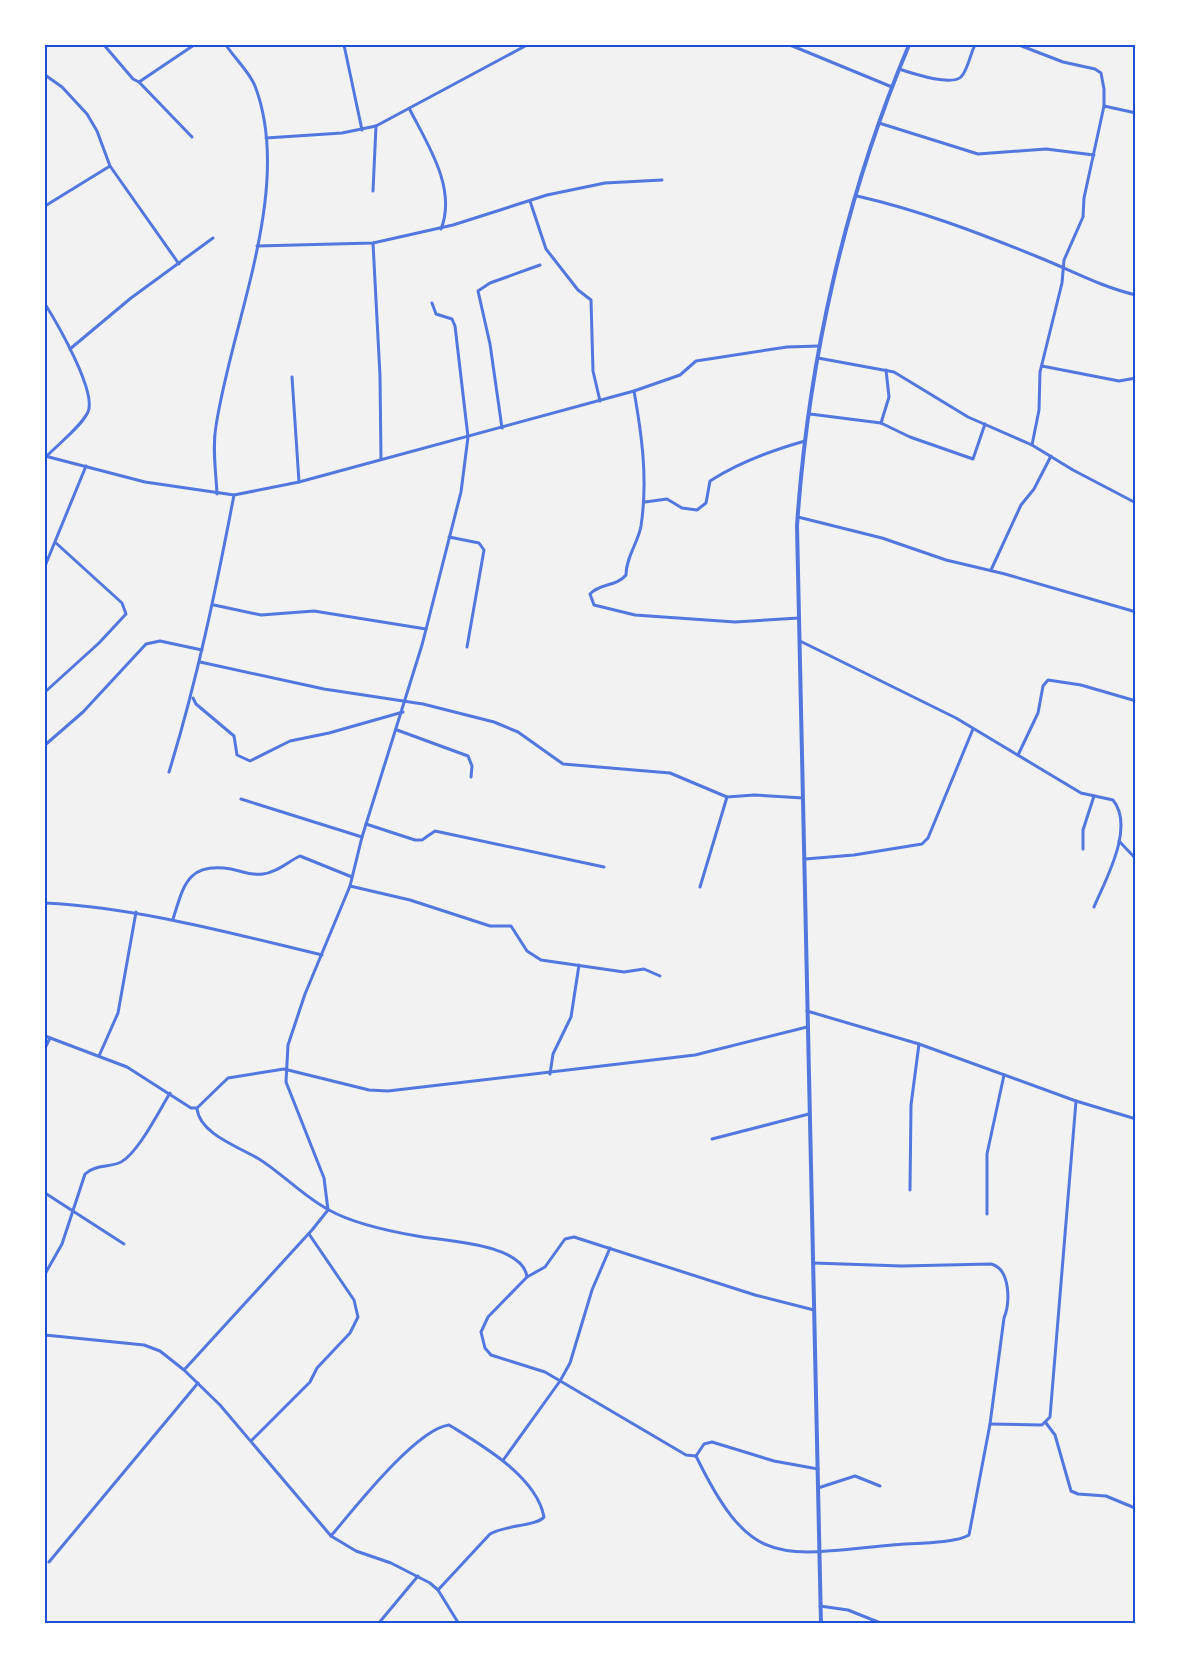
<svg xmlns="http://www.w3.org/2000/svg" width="1181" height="1669" font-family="Helvetica,sans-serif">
<rect width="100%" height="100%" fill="#f2f2f2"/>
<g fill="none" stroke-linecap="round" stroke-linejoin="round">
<g stroke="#5277de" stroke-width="3">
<polyline points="104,45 133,79 139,82 194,45"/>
<polyline points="344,45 362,130"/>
<polyline points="790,45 892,87"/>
<polyline points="1019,45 1063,62 1095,69 1101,73 1104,89 1104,106 1084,198 1083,217 1064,260 1062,283 1040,372 1039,410 1032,445"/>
<path d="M899 69C911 73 951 86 961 77 968 70 970 54 975 45"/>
<polyline points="45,75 62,87 87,114 97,131 110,166 179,264"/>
<polyline points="139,82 192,137"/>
<polyline points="1104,106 1136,113"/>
<path d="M410 110C428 145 457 189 441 229"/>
<polyline points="879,123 978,154 1046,149 1094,155"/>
<polyline points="266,138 342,133 376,126 527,45"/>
<polyline points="373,191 376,126"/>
<path d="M857 196C919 210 979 233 1038 257 1071 270 1101 287 1136 295"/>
<polyline points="530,201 546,249 578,290 591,300 593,371 600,401"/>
<polyline points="45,206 110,166"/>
<polyline points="373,243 380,376 381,459"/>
<polyline points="257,246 373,243 453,225 547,195 605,183 662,180"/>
<path d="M45 304C57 323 97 392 88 412 80 428 58 444 46 457"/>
<polyline points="70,349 131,298 213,238"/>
<polyline points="818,358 894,372 968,417 1032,445 1073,470 1136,503"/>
<polyline points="1042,366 1119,381 1136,378"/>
<polyline points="292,377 299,482"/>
<path d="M634 391C642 436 648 480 641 526 638 543 626 557 626 575 616 587 600 583 590 594L594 605 635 615 735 622 799 618"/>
<polyline points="810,414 881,423 910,437 973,459 985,424"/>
<polyline points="881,423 889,397 886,370"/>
<polyline points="502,428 490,344 478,291 490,283 540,265"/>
<polyline points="45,456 145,482 234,495 299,482 634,391 680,375 696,361 787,347 819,346"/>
<path d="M217 494C216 472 212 448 216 426 231 324 294 188 255 86 249 71 235 59 226 45"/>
<path d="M645 502 667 499 682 508 697 510 706 503 710 481C738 463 773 450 805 441"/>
<polyline points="798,517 882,538 946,560 1005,574 1136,612"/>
<polyline points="449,537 479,543 484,550 467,647"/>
<polyline points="45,566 86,466"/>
<polyline points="991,570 1021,505 1034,489 1051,456"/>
<polyline points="214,605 261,615 314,611 426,629"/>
<path d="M800 641 956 718 1081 793 1113 800C1135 827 1106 879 1094 907"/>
<polyline points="200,662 324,689 423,704 494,722 518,732 563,764 670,773 727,797"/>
<polyline points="45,692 99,643 126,614 122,603 56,543"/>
<polyline points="193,698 196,704 234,736 237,755 250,761 290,741 329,733 403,712"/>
<polyline points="397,730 468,756 472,766 471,777"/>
<polyline points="45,745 83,712 146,644 160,641 202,650"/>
<polyline points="1018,755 1038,713 1043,686 1048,680 1081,685 1136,701"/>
<path d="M169 772C197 681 216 589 234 495"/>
<polyline points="241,799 362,837"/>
<polyline points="366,824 415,840 422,840 435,831 604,867"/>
<polyline points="1119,841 1136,859"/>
<polyline points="1083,849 1083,830 1094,796"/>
<polyline points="805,859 854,855 922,844 928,838 973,729"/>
<polyline points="350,886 410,900 490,926 511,926 527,951 541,960 624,972 644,969 660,976"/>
<polyline points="700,887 727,797 754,795 803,798"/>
<path d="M45 903C140 908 230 933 322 955"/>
<path d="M173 919C184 885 187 862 231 869 242 871 251 876 263 874 278 872 287 862 300 856L352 877"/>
<polyline points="807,1011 919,1044 1076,1101 1050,1417 1042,1425 990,1424"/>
<polyline points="45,1036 127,1067 191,1108 197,1108 228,1078 284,1069 369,1090 388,1091 695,1055 807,1027"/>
<polyline points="45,1048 50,1038"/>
<polyline points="99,1056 118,1013 136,912"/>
<polyline points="550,1074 553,1054 571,1017 579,965"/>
<polyline points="1076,1101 1136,1119"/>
<path d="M197 1109C200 1134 239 1147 259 1159 283 1174 304 1197 329 1210 354 1224 388 1231 417 1236 442 1241 523 1243 527 1277"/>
<polyline points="712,1139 809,1114"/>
<polyline points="910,1190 911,1105 919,1044"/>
<polyline points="45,1193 124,1244"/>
<polyline points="987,1214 987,1154 1004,1075"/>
<path d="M45 1274 62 1244 85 1174C96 1164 109 1168 121 1162 138 1153 159 1111 170 1093"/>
<polyline points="45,1335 144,1345 160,1351 184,1370 220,1405 331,1536 356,1551 391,1563 430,1583 438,1590 459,1624"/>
<polyline points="184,1370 312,1230 328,1210 324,1178 286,1082 288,1045 305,994 350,886 362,837 422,645 461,492 468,437 455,326 452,319 436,314 432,303"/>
<polyline points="1046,1423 1055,1435 1071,1491 1078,1494 1106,1496 1135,1508"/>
<polyline points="252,1440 310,1382 317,1368 350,1333 358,1317 354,1300 309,1234"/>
<path d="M696 1456C751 1569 778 1556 892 1545 911 1543 954 1544 969 1535L990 1424 1004 1318C1010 1303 1011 1269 991 1264L902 1266 813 1263"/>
<polyline points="696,1456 686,1455 545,1372 491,1355 485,1348 481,1332 488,1317 527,1277 545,1267 565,1239 574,1237 755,1295 814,1310"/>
<polyline points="696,1456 704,1444 712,1442 774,1461 818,1469"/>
<polyline points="504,1459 560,1381 570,1363 592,1290 610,1248"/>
<polyline points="1136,1482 1136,1515"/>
<polyline points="818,1488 855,1476 880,1486"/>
<polyline points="1135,1515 1136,1567"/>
<path d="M331 1536C353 1510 416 1429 449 1425L454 1428C485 1447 537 1478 544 1517 537 1526 505 1525 490 1534L438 1590"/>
<polyline points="49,1562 198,1383"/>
<polyline points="820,1606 848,1610 883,1624"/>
<polyline points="378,1624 418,1576"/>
</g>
<path stroke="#5277de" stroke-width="4" d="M821 1624 797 526C808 362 845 197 909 45"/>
</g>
<rect width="1181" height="1669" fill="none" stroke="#ffffff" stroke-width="93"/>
<rect x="46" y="46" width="1088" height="1576" fill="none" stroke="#1d4ed8" stroke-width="2"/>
</svg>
